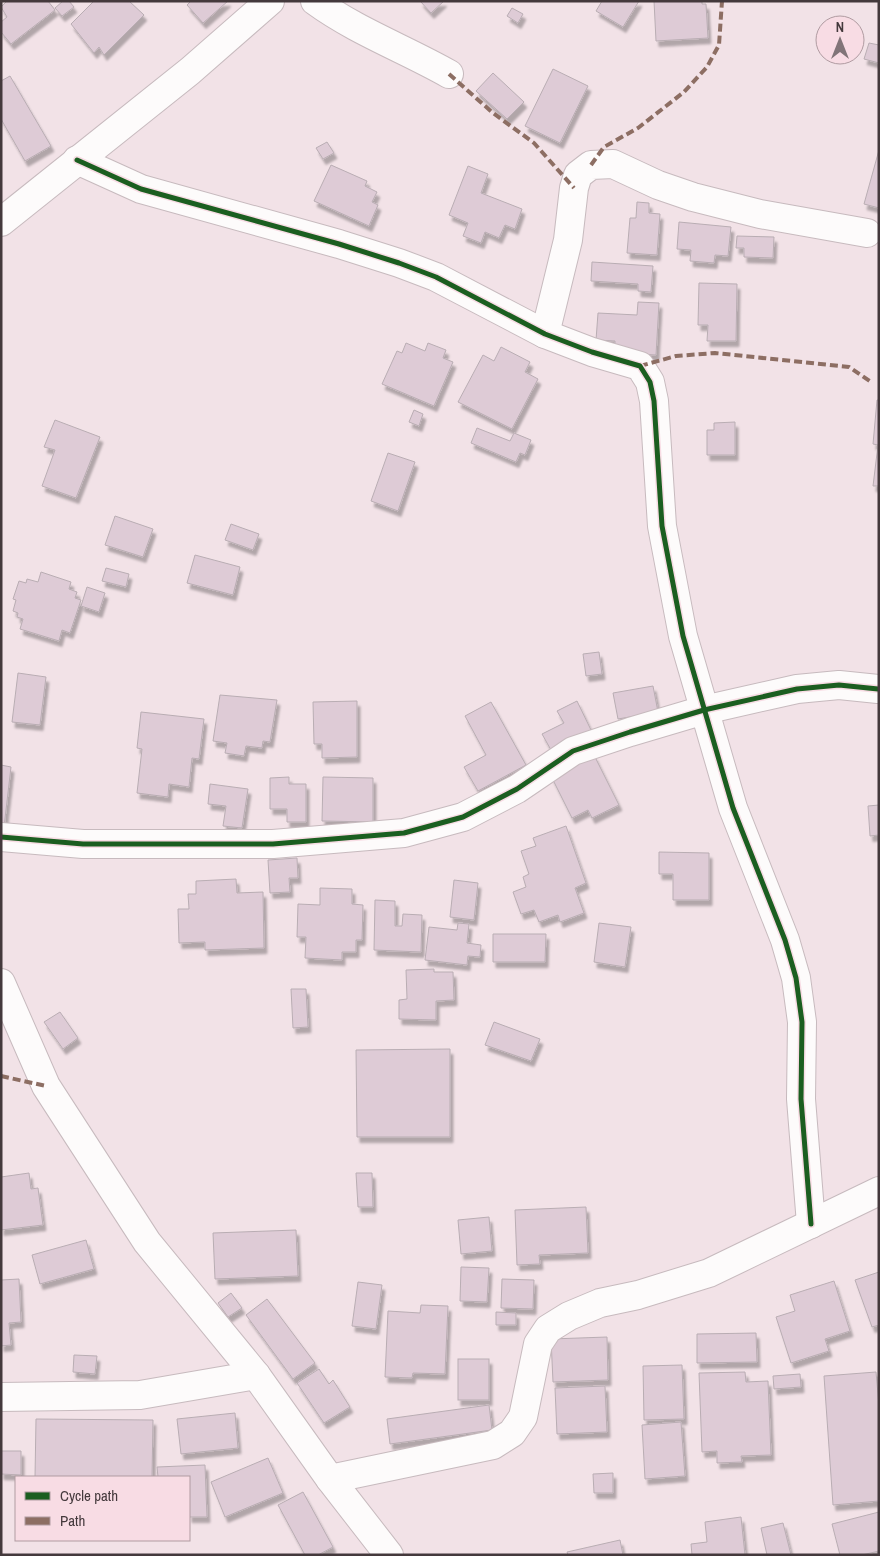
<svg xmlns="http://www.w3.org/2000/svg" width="880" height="1556" font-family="'Archivo Narrow',sans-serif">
<defs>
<filter id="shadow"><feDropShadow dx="3" dy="5.5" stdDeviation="1" flood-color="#0004"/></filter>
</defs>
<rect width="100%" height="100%" fill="#f2e2e7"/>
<g fill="#decbd6" stroke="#b9adb3" filter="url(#shadow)">
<polygon points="7,1 48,1 55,10 11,44 1,32 1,22 7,17 1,7"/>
<polygon points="63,1 69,1 74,7 62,16 55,8"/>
<polygon points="94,1 129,1 144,15 104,55 99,47 94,53 71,24"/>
<polygon points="191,1 228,1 203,23 187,5"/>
<polygon points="420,1 444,1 431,13"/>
<polygon points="602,1 639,1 623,27 596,11"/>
<polygon points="654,1 702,1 702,4 706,4 708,38 656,41"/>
<polygon points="512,8 523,14 518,23 507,16"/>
<polygon points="869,43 879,45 879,63 864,59"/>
<polygon points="553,69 588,86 560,143 525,126"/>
<polygon points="493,73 524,102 507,119 476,91"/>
<polygon points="10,76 51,146 25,161 1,119 1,81"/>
<polygon points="327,142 334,153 323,159 316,148"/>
<polygon points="879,150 879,208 864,204"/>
<polygon points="331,165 367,181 365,186 377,192 372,202 378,205 369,226 314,201"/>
<polygon points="468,166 488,174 481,193 522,209 515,229 505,225 499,238 485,232 481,243 463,236 468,223 449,215"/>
<polygon points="637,202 649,203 649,213 660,214 657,255 627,253 630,218 636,218"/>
<polygon points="679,222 731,227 728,256 715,255 714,263 690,261 691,250 677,249"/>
<polygon points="737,236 774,237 773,258 744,257 744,248 736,248"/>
<polygon points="592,262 653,266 651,292 638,291 638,284 591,281"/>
<polygon points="699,283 737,284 736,341 707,341 708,325 698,325"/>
<polygon points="638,302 659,303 656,355 615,353 615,341 596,340 598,313 637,315"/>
<polygon points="406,343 425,351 428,343 446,350 443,358 453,362 434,406 382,384 397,351 402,353"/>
<polygon points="501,347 530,362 525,372 538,379 512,429 458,402 483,355 494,361"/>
<polygon points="877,400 879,400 879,486 873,486 878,445 873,444"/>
<polygon points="414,410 423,414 419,426 409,422"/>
<polygon points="55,420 100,437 76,498 42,486 55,450 44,447"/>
<polygon points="735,422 735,455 707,455 707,430 714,430 714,423"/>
<polygon points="477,428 510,441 514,433 531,440 525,455 520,453 516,462 471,443"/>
<polygon points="388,453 415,462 398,511 371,501"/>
<polygon points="115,516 153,529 143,557 105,545"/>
<polygon points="231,524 259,534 253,550 225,540"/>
<polygon points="195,555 240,567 233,595 187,583"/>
<polygon points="106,568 129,574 126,587 102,581"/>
<polygon points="41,572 71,582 69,589 77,592 75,598 81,600 70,633 62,630 59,641 20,629 23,619 17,617 18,613 13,611 16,600 13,599 19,581 26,583 27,579 38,582"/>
<polygon points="87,587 105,593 99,612 81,606"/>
<polygon points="599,652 602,674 586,676 583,654"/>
<polygon points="18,673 46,677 40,725 12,722"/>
<polygon points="653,686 658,712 618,719 613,693"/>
<polygon points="220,695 277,700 270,742 263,741 262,748 246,746 244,756 225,753 227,743 213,741"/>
<polygon points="357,701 357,757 322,758 322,744 314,744 313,702"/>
<polygon points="577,701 591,730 551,750 542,734 564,723 557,711"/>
<polygon points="491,702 526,765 478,791 464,767 486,755 465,716"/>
<polygon points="141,712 204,719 199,759 192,758 189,787 169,784 168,797 137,793 142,749 137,748"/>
<polygon points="594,755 619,805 592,818 588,810 572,818 551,776"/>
<polygon points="1,765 11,767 4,827 1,826"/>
<polygon points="289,777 289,784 306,784 306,822 287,822 287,809 270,809 270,778"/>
<polygon points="323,777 373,778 373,822 322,821"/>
<polygon points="210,784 248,789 242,828 223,826 226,806 208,804"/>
<polygon points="879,805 879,835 870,836 868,806"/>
<polygon points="566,826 586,883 575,888 584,913 560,922 558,915 539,922 534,910 521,914 513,892 526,887 523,877 529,874 521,851 536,846 533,838"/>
<polygon points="659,852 709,853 709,900 673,900 673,874 659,874"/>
<polygon points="297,858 298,878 289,878 290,892 270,893 268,860"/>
<polygon points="236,879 237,893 263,892 264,948 205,950 205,942 179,943 178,909 189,909 188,894 196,894 196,881"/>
<polygon points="454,880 478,883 474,920 450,917"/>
<polygon points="320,888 352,889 352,904 363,905 362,940 356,940 356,952 342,952 342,960 305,958 306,937 297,937 298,904 320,905"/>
<polygon points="375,900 395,901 395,926 402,926 403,914 422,915 421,952 374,950"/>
<polygon points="458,923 469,924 467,943 481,945 480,957 468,956 467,965 425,960 429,927 457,930"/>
<polygon points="599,923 631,927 625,967 594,962"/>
<polygon points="493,934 546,934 545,962 493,962"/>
<polygon points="434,969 434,972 453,972 454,1000 436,1001 436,1020 399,1019 399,1000 407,999 406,970"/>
<polygon points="291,989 306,989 308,1027 293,1028"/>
<polygon points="60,1012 78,1038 63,1049 44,1022"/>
<polygon points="494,1022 540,1039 531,1061 485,1045"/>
<polygon points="450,1049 450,1137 357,1137 356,1050"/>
<polygon points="29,1173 31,1189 38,1188 43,1225 1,1230 1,1177"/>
<polygon points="356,1173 372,1173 373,1207 358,1207"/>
<polygon points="586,1207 588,1253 539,1255 540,1264 517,1265 515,1210"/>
<polygon points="489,1217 492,1251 461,1254 458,1220"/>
<polygon points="296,1230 298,1276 215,1279 213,1233"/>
<polygon points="86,1240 94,1269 40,1284 32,1255"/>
<polygon points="461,1267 489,1268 487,1302 460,1301"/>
<polygon points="879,1272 879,1325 872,1327 855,1280"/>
<polygon points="19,1279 21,1322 9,1323 11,1345 1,1346 1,1280"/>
<polygon points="502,1279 534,1280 533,1309 501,1308"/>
<polygon points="834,1281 850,1331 825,1339 829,1351 791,1363 776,1317 795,1311 790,1295"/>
<polygon points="358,1282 382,1285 376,1329 352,1326"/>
<polygon points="231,1293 242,1308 228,1317 218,1303"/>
<polygon points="267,1299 315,1363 293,1379 246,1315"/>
<polygon points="421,1305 448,1306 445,1374 413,1373 412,1378 385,1377 388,1311 420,1313"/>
<polygon points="496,1312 516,1313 516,1325 496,1325"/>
<polygon points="756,1333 757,1362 697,1363 697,1334"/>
<polygon points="607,1337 608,1380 553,1382 551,1339"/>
<polygon points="74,1355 97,1356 95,1374 73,1372"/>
<rect x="458" y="1359" width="31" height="41"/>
<polygon points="682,1365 684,1419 644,1420 643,1366"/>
<polygon points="319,1369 329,1384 333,1380 350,1407 324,1423 297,1383"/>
<polygon points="745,1372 746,1382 768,1381 771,1455 741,1456 742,1462 717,1463 717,1451 702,1452 699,1373"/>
<polygon points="876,1372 879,1405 879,1501 833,1505 824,1376"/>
<polygon points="800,1374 801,1387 774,1389 773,1376"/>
<polygon points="605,1386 607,1432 557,1434 555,1388"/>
<polygon points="489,1405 492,1430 390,1444 387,1419"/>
<polygon points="235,1413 238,1448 181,1454 177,1419"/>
<polygon points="36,1419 153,1420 152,1477 35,1477"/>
<polygon points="681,1422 685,1476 645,1479 642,1425"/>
<polygon points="1,1451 21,1451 21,1475 1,1474"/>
<polygon points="268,1458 283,1493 225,1517 211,1482"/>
<polygon points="205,1465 207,1517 189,1517 189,1477 158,1477 157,1467"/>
<polygon points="613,1473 613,1493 594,1493 593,1474"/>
<polygon points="303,1492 333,1547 318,1555 305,1555 278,1505"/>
<polygon points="879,1512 879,1551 862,1555 840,1555 832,1524"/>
<polygon points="741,1517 745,1555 692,1555 691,1544 707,1542 705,1522"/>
<polygon points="783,1523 791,1555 767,1555 761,1528"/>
<polygon points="620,1540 623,1555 568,1555 567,1552"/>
</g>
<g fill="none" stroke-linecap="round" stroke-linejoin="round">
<g stroke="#c7babe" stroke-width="30">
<g id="minor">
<path d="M315 1C356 31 405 49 449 74"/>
<polyline points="77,160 141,189 339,244 399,263 436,277 545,334 592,352 640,366 650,382 654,401 662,526 683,636 733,808 785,940 796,978 802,1022 801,1099 811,1224"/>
<polyline points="545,334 568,240 574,188 578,175 591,165 613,164 658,185 693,197 760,214 867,233"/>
<polyline points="1,837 83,844 273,844 404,833 463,817 517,789 573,751 630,732 704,710 797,689 839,685 878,689"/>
<polyline points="1,1397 140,1395 256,1375"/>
<polyline points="330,1479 493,1445 512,1433 523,1417 538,1344 548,1329 569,1316 600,1303 638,1295 709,1273 879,1191"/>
</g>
</g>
<g stroke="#c7babe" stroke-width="30">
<g id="tertiary">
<polyline points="1,222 190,71 270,1"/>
<polyline points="1,983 46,1086 147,1242 256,1375 330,1479 389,1555"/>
</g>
</g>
<use href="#minor" stroke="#fdfbfb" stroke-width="28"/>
<use href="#tertiary" stroke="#fdfbfb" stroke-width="28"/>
<g stroke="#8d6e63" stroke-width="4" stroke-dasharray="8 4" stroke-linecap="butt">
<polyline points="449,74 493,113 534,143 574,188"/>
<polyline points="591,165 604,147 638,128 684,92 707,67 719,45 722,1"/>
<polyline points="640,366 676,356 715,353 849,367 871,382"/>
<polyline points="1,1076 46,1086"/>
</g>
<g stroke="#f8dce4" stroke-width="8">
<g id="cycleway">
<polyline points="77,160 141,189 339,244 399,263 436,277 545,334 592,352 640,366 650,382 654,401 662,526 683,636 733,808 785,940 796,978 802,1022 801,1099 811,1224"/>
<polyline points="1,837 83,844 273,844 404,833 463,817 517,789 573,751 630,732 704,710 797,689 839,685 878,689"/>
</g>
</g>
<use href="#cycleway" stroke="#1b5e20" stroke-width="5"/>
</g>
<rect width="880" height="1556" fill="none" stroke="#44393c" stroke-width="5"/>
<rect x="15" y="1476" width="175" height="65" fill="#f8dce4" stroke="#b09ba1"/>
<rect x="25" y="1492" width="25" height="8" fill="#1b5e20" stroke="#b09ba1"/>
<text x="60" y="1501" font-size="15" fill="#44393c">Cycle path</text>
<rect x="25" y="1517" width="25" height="8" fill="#8d6e63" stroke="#b09ba1"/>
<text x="60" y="1526" font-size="15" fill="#44393c">Path</text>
<g transform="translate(840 40)"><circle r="24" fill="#f8dce4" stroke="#b09ba1"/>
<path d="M0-4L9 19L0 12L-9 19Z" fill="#817478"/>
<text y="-8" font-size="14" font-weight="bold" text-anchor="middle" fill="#44393c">N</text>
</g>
</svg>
